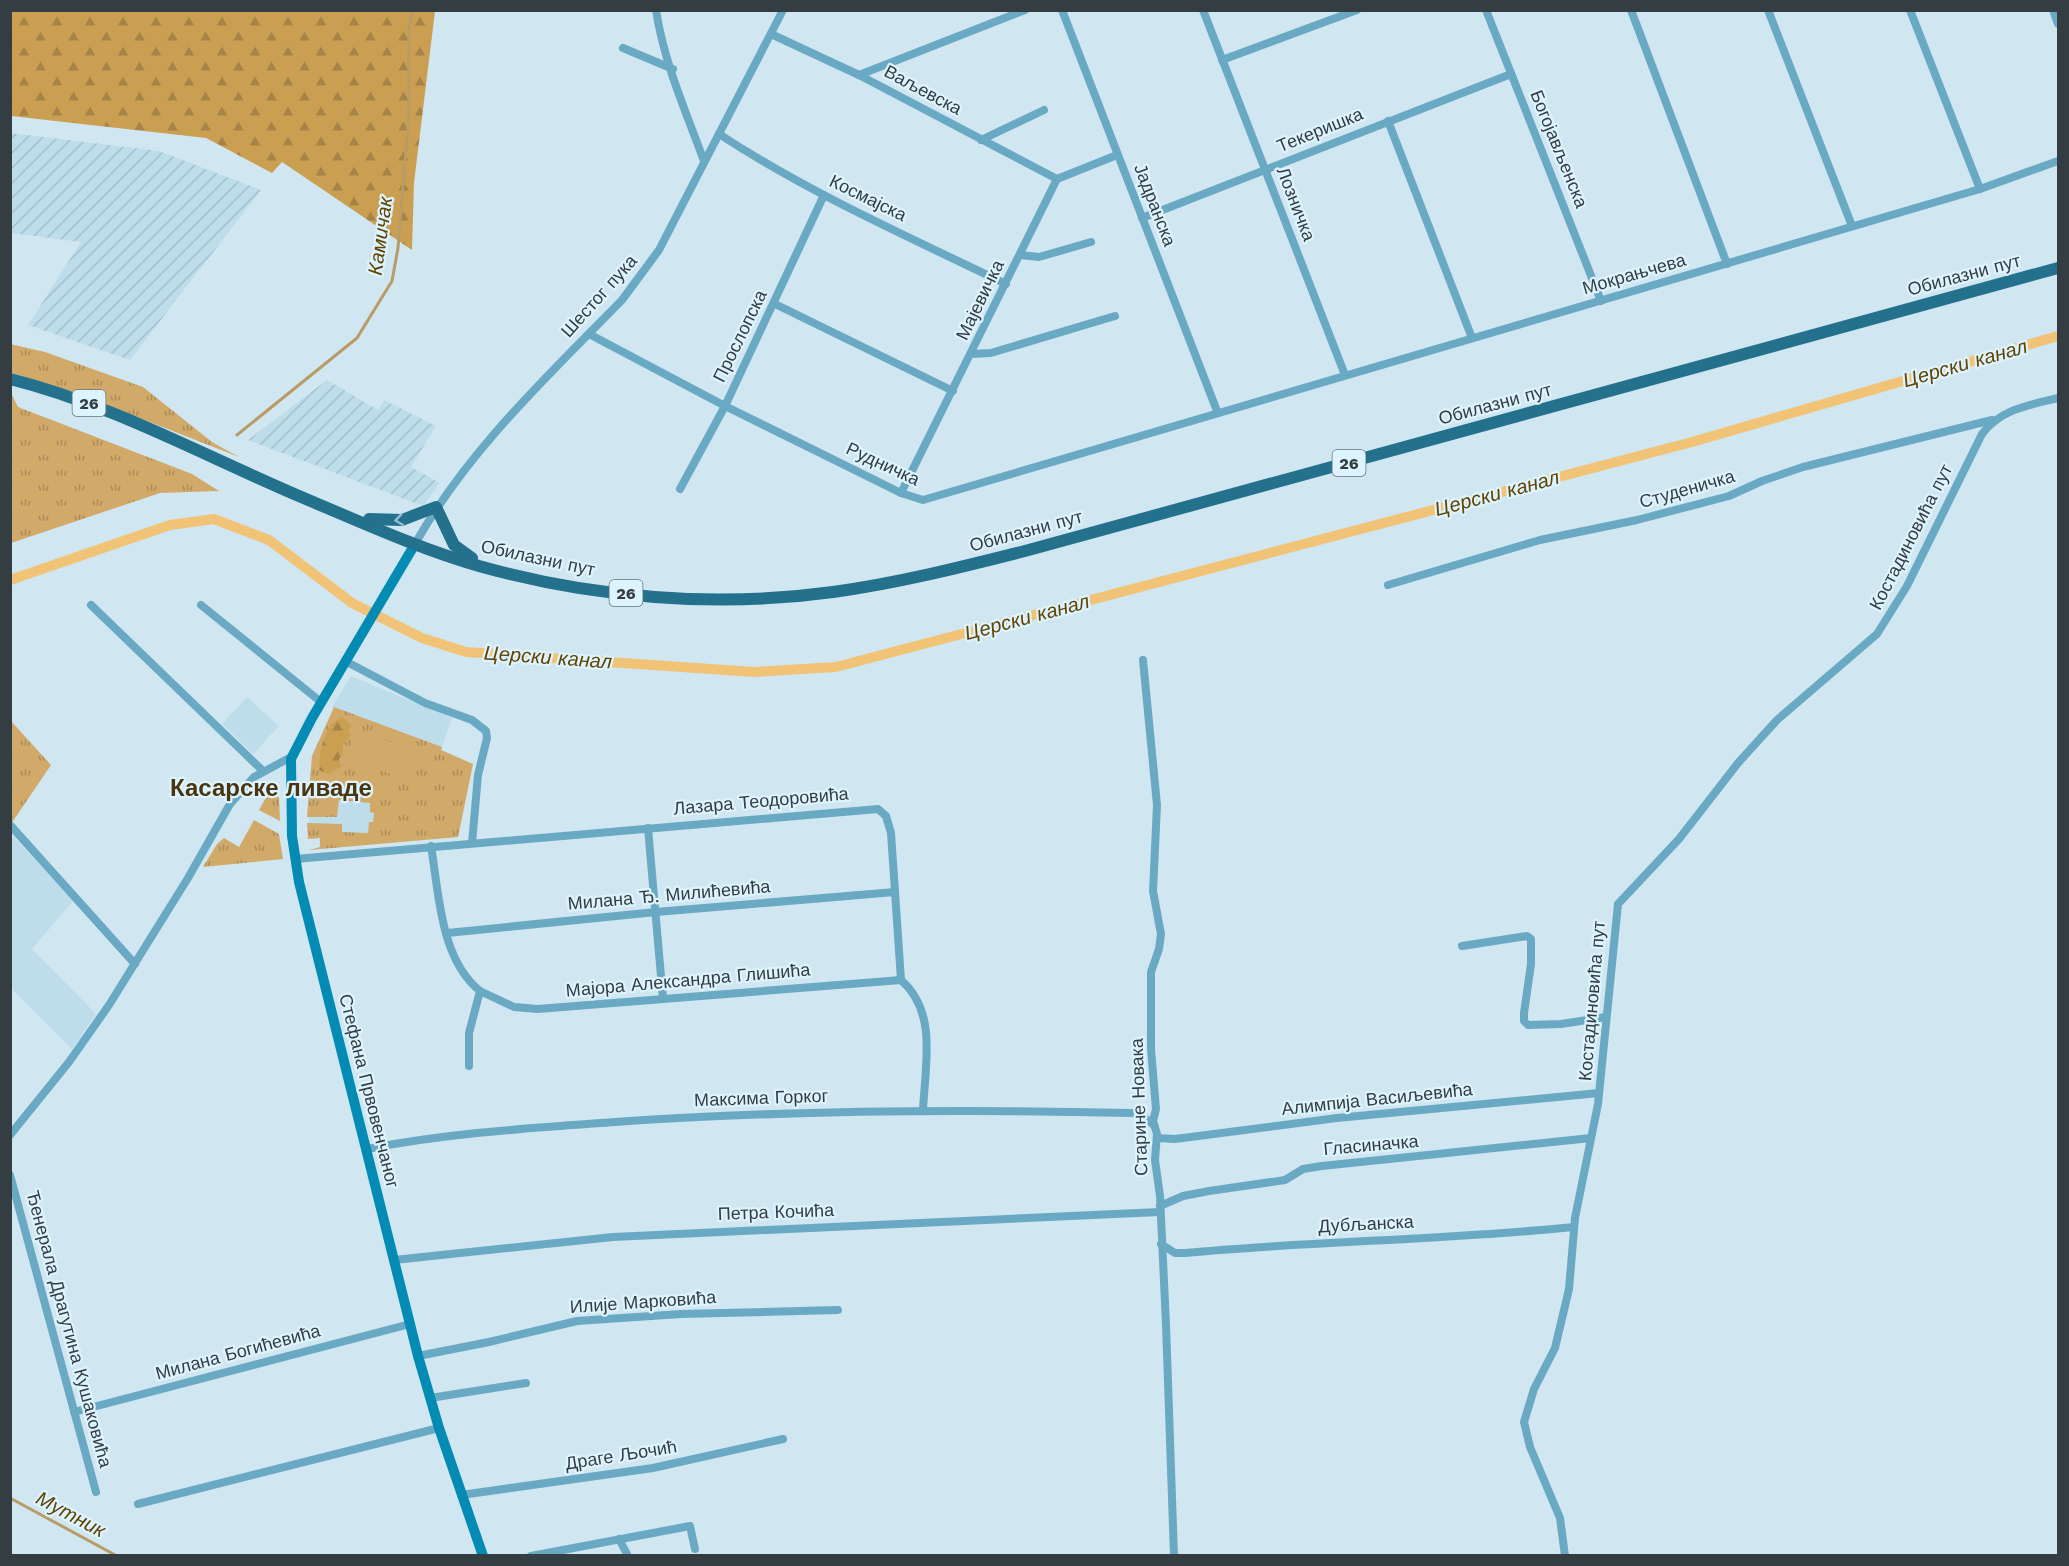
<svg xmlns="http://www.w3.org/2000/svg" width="2069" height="1566" font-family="'Work Sans',sans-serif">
<defs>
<pattern id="industrial-furrows" width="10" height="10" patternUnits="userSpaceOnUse" patternTransform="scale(1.5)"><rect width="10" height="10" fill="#beddeb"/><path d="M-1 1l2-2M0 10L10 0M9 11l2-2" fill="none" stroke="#a4bfcb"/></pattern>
<pattern id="grass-tufts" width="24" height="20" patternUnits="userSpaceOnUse" patternTransform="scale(1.5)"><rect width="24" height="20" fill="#d1aa6a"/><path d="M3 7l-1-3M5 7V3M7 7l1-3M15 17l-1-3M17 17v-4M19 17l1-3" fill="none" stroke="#aa8c59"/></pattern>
<pattern id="forest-firs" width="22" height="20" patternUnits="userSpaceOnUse" patternTransform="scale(1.5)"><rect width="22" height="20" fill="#cb9f52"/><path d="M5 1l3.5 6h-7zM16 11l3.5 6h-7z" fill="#a68346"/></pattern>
</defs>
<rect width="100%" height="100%" fill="#d0e7f1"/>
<g fill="#beddeb">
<polygon points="351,676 452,718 441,750 473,764 458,837 309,850 320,847 319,838 308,839 312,756 334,708 332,707"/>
<polygon points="247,697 279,726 253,754 222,724"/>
<polygon points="11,834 73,901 32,949 96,1014 72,1049 11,988"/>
</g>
<g fill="url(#industrial-furrows)">
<polygon points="11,133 159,151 261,190 130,360 28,325 81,242 11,233"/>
<polygon points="327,380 378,410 384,400 436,426 411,467 440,483 423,506 248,440"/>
</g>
<g fill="url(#grass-tufts)">
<polygon points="10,344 45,352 143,387 212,442 239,457 78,394 11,373"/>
<polygon points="11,393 18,407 192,474 219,491 160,493 11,543"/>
<polygon points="334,707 442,747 441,750 473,764 458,837 309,850 320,847 320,838 308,839 307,823 342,824 342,832 368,833 369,822 373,822 374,813 370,812 370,803 339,800 337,817 307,817 312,756"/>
<polygon points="11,721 51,765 11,824"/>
<polygon points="268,794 279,797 280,821 259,810"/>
<polygon points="254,820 279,834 283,859 203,867 217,844 224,838 239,847"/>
</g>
<g fill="url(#forest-firs)">
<polygon points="11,10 435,11 414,183 412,250 282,162 272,173 206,138 11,116"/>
<path d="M342 717 352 725 348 731 351 735 343 745V754L339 759 341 767 328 774 319 770C320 752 323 725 342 717Z"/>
</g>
<polygon fill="#d1aa6a" points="357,730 412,750 402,778 347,758"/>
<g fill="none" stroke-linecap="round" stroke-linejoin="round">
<g stroke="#b89b67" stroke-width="3">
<polyline points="237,435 357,338 392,281 398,248 409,113 409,29 412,10"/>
<polyline points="10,1498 117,1556"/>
</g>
<polyline stroke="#f1c377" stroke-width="10" points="10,580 170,525 214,519 269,540 352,603 422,638 466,652 754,672 836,667 1692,442 2058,336"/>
<g stroke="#6aa9c4" stroke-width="8">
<path d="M656 10C664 63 686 112 704 161"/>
<polyline points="1062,10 1217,411"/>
<polyline points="1203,10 1345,375"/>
<polyline points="1486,10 1601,301"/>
<polyline points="1631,10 1727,264"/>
<polyline points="1768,10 1852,226"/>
<polyline points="1910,10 1980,189"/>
<polyline points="2053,10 2058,24"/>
<polyline points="771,34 859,75 1057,179"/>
<polyline points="623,48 673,69"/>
<polyline points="1222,60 1357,10"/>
<polyline points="859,75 1025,10"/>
<polyline points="1388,121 1472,338"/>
<path d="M719 134C809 193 909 237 1006 284"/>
<polyline points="981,140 1044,110"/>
<polyline points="1142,218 1511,74"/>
<polyline points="1020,255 1039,257 1091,242"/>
<polyline points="775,304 953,391"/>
<polyline points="589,334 725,406 901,493 923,500 1980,189 2058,161"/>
<polyline points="971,354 991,353 1115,316"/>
<polyline points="680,489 725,406 824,195"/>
<polyline points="901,493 1057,179 1117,155"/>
<path d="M415 544C468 450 547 377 622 300L659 250 783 10"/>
<polyline points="1388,585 1540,540 1637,520 1729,496 1762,481 1803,467 1992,420"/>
<polyline points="91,605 263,771"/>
<polyline points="201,605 321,702"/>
<polyline points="1143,660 1157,805 1153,891 1161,934 1159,949 1151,972 1151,1049 1156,1109 1153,1121 1157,1134 1155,1160 1160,1196 1166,1324 1174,1556"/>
<polyline points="345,661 425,703 472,720 486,731 487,738 478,775 472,843"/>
<polyline points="11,826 135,964"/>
<polyline points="648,828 663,999"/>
<path d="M431 846C439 893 440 959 480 991L469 1033V1066"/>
<polyline points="295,859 878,809 886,816 891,833 901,980"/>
<polyline points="447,933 656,912 895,892"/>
<polyline points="1462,946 1527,936 1531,939 1531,964 1524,1013 1524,1021 1528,1025 1561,1024 1606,1017"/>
<path d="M901 980C938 1012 925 1066 923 1110"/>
<polyline points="480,991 514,1007 538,1009 901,980"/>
<polyline points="10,1135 69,1062 109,1005 188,878 230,804 254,777 293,756"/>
<polyline points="1158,1138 1175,1139 1337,1118 1599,1093"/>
<path d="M367 1149C448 1133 532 1128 615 1122 787 1110 959 1109 1132 1113L1142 1116 1154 1125"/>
<polyline points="10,1175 96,1492"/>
<polyline points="1160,1206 1183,1196 1209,1191 1285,1180 1303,1169 1322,1166 1591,1138"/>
<path d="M1161 1244 1175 1253H1185C1315 1241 1445 1240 1574 1227"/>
<polyline points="394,1260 613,1237 1160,1212"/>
<polyline points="418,1356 489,1342 577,1321 681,1314 838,1310"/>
<polyline points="430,1398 526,1383"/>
<polyline points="74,1412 410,1324"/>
<polyline points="461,1495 653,1468 783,1439"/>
<polyline points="138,1504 439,1428"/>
<polyline points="619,1539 628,1556"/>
<polyline points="531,1556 690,1526 695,1549"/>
<path d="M1565 1556 1560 1518 1530 1447 1524 1422 1534 1389 1555 1348 1569 1289 1575 1218 1598 1104 1618 904 1679 839 1738 763 1777 720 1877 634 1907 586 1982 434C2001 409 2029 405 2058 398"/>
</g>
<polyline stroke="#048bb3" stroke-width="10" points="415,544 312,718 291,759 292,836 299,882 418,1356 439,1428 483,1556"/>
<g stroke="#24718e" stroke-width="12">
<path d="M10 379C114 405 208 458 306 499 363 523 420 549 479 566 592 598 716 608 833 592 898 583 962 567 1025 551L2058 268"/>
<polyline points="369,519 402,520 436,507 454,545 472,558"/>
</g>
</g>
<defs><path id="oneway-chevron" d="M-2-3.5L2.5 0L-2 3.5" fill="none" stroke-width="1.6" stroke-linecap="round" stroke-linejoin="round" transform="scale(1.5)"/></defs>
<use stroke="#93c0d2" href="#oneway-chevron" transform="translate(399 520) rotate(172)"/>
<g text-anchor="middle" stroke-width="4.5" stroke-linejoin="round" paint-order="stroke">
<g fill="#ddf4ff" stroke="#67747b" stroke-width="1.5">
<rect x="72.5" y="390" width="33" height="26" rx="4.5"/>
<rect x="1332.5" y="450" width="33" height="26" rx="4.5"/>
<rect x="609.5" y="580" width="33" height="26" rx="4.5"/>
</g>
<g font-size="16" font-weight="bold" fill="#343d42">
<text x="89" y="409">26</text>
<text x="1349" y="469">26</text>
<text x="626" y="599">26</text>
</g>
<g font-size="18" fill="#343d42" stroke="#ddf4ff">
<text transform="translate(923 90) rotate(28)" y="6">Ваљевска</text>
<text transform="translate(1320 130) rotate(-22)" y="6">Текеришка</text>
<text transform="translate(1559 149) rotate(68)" y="6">Богојављенска</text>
<text transform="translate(868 198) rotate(26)" y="6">Космајска</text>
<text transform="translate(1296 204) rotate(69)" y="6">Лозничка</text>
<text transform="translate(1155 205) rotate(69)" y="6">Јадранска</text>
<text transform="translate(1634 274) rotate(-16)" y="6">Мокрањчева</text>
<text transform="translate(1964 275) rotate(-15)" y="6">Обилазни пут</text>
<text transform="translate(599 296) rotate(-48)" y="6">Шестог пука</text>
<text transform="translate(980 300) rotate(-64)" y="6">Мајевичка</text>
<text transform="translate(740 336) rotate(-64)" y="6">Прослопска</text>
<text transform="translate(1495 404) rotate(-15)" y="6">Обилазни пут</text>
<text transform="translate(883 464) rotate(25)" y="6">Рудничка</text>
<text transform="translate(1687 489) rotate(-16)" y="6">Студеничка</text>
<text transform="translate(1026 531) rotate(-15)" y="6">Обилазни пут</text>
<text transform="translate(1911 537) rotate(-63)" y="6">Костадиновића пут</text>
<text transform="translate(538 558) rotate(12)" y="6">Обилазни пут</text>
<text transform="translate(761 801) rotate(-5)" y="6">Лазара Теодоровића</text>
<text transform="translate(669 895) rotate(-5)" y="6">Милана Ђ. Милићевића</text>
<text transform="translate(688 980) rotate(-5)" y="6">Мајора Александра Глишића</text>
<text transform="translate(1592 1001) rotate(-85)" y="6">Костадиновића пут</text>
<text transform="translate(369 1091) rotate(76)" y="6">Стефана Првовенчаног</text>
<text transform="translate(761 1098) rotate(-2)" y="6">Максима Горког</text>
<text transform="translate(1377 1099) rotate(-6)" y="6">Алимпија Васиљевића</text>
<text transform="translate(1139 1107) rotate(-92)" y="6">Старине Новака</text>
<text transform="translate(1371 1145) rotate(-5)" y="6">Гласиначка</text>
<text transform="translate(776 1212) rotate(-2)" y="6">Петра Кочића</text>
<text transform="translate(1366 1224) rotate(-3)" y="6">Дубљанска</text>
<text transform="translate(643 1302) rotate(-4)" y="6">Илије Марковића</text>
<text transform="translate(69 1329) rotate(75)" y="6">Ђенерала Драгутина Кушаковића</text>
<text transform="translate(238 1352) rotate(-15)" y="6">Милана Богићевића</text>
<text transform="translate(621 1455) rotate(-9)" y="6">Драге Љочић</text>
</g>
<g font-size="20" font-style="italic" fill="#614303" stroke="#ddf4ff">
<text transform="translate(380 236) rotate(-82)" y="7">Камичак</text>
<text transform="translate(1965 363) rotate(-16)" y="7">Церски канал</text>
<text transform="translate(1497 493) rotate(-15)" y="7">Церски канал</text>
<text transform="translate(1027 617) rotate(-15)" y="7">Церски канал</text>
<text transform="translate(548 657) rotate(4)" y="7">Церски канал</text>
<text transform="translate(71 1514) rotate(28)" y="7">Мутник</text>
</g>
<g font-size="24" font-weight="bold" fill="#49350f" stroke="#ddf4ff">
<text x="271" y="796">Касарске ливаде</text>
</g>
</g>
<rect width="2069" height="1566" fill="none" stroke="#343d42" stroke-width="24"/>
</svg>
